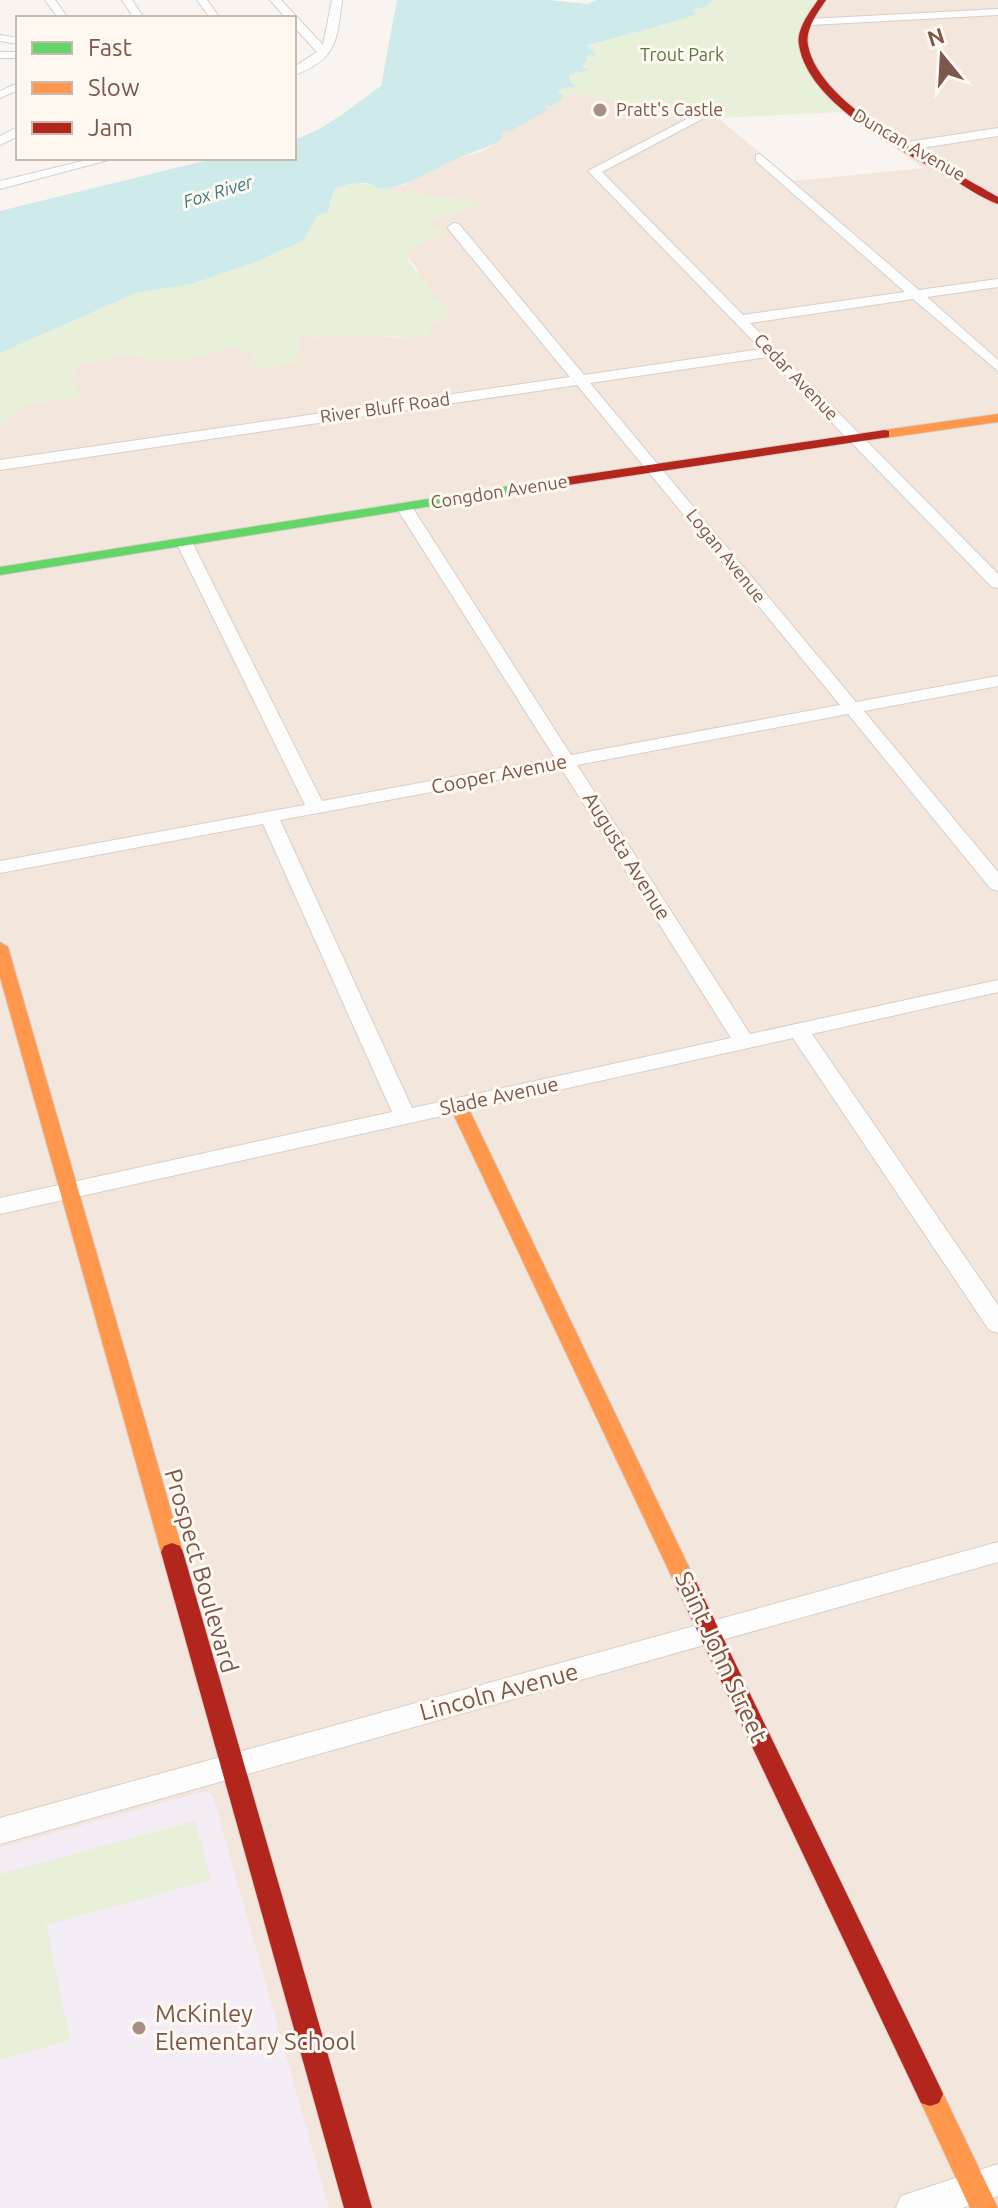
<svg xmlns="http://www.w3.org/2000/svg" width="998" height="2208" font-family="Ubuntu,sans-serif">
<rect width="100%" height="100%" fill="#f9f4ef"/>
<polygon fill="#f2e6dd" points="816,0 998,0 998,2208 0,2208 0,425 25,405 80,397 71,377 78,365 123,354 151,359 237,346 253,354 256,367 261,369 295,361 300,337 365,335 400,338 431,325 447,316 432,297 429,286 420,278 416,267 405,255 411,248 444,234 422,225 483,202 379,189 405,185 414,177 461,157 479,153 493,145 502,131 518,128 546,110 541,104 564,95 576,93 632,105 657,116 675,120 693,112 713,114 794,181 924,168 844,112 803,68"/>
<polygon fill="#f5edf5" points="205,1791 213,1796 329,2208 0,2208 0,1848"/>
<g fill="#e8f0d9">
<path d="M713 0H816L798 41 844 112 716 118 713 114C699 111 688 112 676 120L656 116 632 105 576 93 569 95 557 93 562 88 576 85 570 82 568 75 587 70 580 67 586 56 596 54 586 47 695 14 692 10 707 6Z"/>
<path d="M357 183 374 185 379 189 485 202 424 224 442 229 444 234 411 248 405 255C412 268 423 279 433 291L432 297 449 309 447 316 431 325 430 336 418 338 365 335 301 337 296 361 261 369 256 367 253 354 237 346 186 360 151 359 123 354 78 365 71 377 81 397 25 405 0 425V353L136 293 192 284 253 263 303 241 318 214 331 205 335 188Z"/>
<polygon points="195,1821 211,1880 46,1925 70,2040 0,2060 0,1874"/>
</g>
<path fill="#cfeaeb" d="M397 0H549L587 4 597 0H713L707 6 693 10 696 15 587 46 597 55 586 56 587 61 581 66 589 70 569 75 570 82 577 86 562 88 558 92 564 95 561 96 563 99 551 106 542 104 547 110 512 131H502V138C488 149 476 150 461 157 434 168 409 187 379 189 367 178 349 185 335 188L328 212 318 215 303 241 253 263 192 284 136 293 0 353V211L216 158H294V139C322 133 356 103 381 86Z"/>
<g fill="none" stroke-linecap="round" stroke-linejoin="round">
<g stroke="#d8cfca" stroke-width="2">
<g id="street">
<polygon points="45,0 55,0 68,18 58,18"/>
<polygon points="122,0 132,0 144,18 134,18"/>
<polygon points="197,0 207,0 220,18 210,18"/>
<path d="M270 0H281L323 45 332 0H342C337 42 336 60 294 75V67L317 52 294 27V18H286Z"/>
<polygon points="998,9 998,15 810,25 805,22 810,19"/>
<polygon points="0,35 18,38 18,44 0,41"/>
<rect x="0" y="52" width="18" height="6"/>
<polygon points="18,83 18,90 0,98 0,91"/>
<path d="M698 113 702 115V119L602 172 743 315 905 292 756 161V155L760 154 919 290 998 279V287L927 297 998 360V371L913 299 750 323 998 574V588L992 587 768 357 590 383 856 702 998 676V686L864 711 998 872V891L991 889 848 714 577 765 750 1034 998 980V992L812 1034 998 1305V1333L989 1330 793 1038 0 1214V1198L392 1112 263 824 0 873V861L305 805 176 542 178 539H190L192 542 322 801 555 758 396 507 404 502 412 507 571 755 840 705 577 385 0 470V460L570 377 449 230 448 227 454 223 459 224 584 375 761 349 588 171ZM561 768 731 1038 412 1108 280 820Z"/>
<polygon points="18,127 18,136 0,145 0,136"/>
<polygon points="998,128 998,136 908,150 902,146 908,142"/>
<polygon points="95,158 116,158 0,189 0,181"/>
<polygon points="998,1542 998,1562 0,1844 0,1818"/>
<polygon points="998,2164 998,2196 962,2208 896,2208 901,2196"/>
</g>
</g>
<g stroke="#d9d0ca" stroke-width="2">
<polygon id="fast" points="541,481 547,485 545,488 0,575 0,567"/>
</g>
<g stroke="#d9d0ca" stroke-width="2">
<g id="slow">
<polygon points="998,414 998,422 885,438 879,434 885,430"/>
<polygon points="0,942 8,947 183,1552 180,1558 172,1561 164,1558 161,1552 0,977"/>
<polygon points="458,1099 467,1105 698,1586 695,1592 687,1595 679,1592 676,1586 449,1105"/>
<polygon points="930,2082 939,2085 998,2208 970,2208 917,2094 921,2085"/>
</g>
</g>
<g stroke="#d9d0ca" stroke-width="2">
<g id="jam">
<path d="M818 0H826C818 12 805 29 808 45 819 108 946 166 998 197V204C981 198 965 186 949 177 902 151 808 104 799 45 796 29 810 12 818 0Z"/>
<polygon points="885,430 889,431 889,437 541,489 535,485 541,481"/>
<polygon points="172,1543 180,1546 183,1552 372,2208 344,2208 161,1552 164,1546"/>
<polygon points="687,1577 695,1580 698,1586 939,2085 943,2094 939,2103 930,2106 921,2103 676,1586 679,1580"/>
</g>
</g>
<use href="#street" fill="#fefdfd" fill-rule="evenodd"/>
<use href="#fast" fill="#63d668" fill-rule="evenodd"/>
<use href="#slow" fill="#ff974d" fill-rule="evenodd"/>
<use href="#jam" fill="#b3261e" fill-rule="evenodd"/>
</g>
<g fill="#a78f84" stroke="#fff9f2" stroke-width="3">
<circle cx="600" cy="110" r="8"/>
<circle cx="139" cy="2028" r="8"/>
</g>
<g text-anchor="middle" stroke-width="6" stroke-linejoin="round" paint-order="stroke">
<g font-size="18" fill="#567b40" stroke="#fff9f2">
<text x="682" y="61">Trout Park</text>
</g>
<g font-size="18" fill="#7b584b" stroke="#fff9f2" text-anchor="start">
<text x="616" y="116">Pratt's Castle</text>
</g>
<g font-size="18" fill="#7b584b" stroke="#fff9f2">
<text transform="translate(909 145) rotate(30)" y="6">Duncan Avenue</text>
<text transform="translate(796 377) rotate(46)" y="6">Cedar Avenue</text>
<text transform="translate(385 408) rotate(-8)" y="6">River Bluff Road</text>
<text transform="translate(499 492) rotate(-9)" y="6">Congdon Avenue</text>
<text transform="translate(726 556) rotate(51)" y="6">Logan Avenue</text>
</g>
<g font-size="18" font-style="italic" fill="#3d7b80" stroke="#fff9f2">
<text transform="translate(218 192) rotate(-17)" y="6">Fox River</text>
</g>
<g font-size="20" fill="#7b584b" stroke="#fff9f2">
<text transform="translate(499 774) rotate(-11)" y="7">Cooper Avenue</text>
<text transform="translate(627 856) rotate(58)" y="7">Augusta Avenue</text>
<text transform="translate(499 1096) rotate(-12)" y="7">Slade Avenue</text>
</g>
<g font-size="24" fill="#7b584b" stroke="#fff9f2">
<text transform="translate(201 1571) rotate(74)" y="8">Prospect Boulevard</text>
<text transform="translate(721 1657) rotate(65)" y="8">Saint John Street</text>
<text transform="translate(499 1692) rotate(-15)" y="8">Lincoln Avenue</text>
</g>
<g font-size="24" fill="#7b584b" stroke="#fff9f2" text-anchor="start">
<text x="155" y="2022">McKinley<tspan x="155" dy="28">Elementary School</tspan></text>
</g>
</g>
<rect x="16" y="16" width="280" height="144" fill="#fff9f2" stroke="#cab9af" stroke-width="2"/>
<rect x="32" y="42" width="40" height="12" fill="#63d668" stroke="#cab9af" stroke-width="2"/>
<text x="88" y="56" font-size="24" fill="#7b584b">Fast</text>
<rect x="32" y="82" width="40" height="12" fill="#ff974d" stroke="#cab9af" stroke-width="2"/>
<text x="88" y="96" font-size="24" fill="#7b584b">Slow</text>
<rect x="32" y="122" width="40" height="12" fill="#b3261e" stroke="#cab9af" stroke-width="2"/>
<text x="88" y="136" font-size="24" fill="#7b584b">Jam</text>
<g transform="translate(942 56) rotate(342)" stroke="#fff9f2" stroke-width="6" paint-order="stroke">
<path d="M0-6L14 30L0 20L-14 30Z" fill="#7b584b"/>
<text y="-12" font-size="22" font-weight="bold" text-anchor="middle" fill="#7b584b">N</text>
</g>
</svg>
